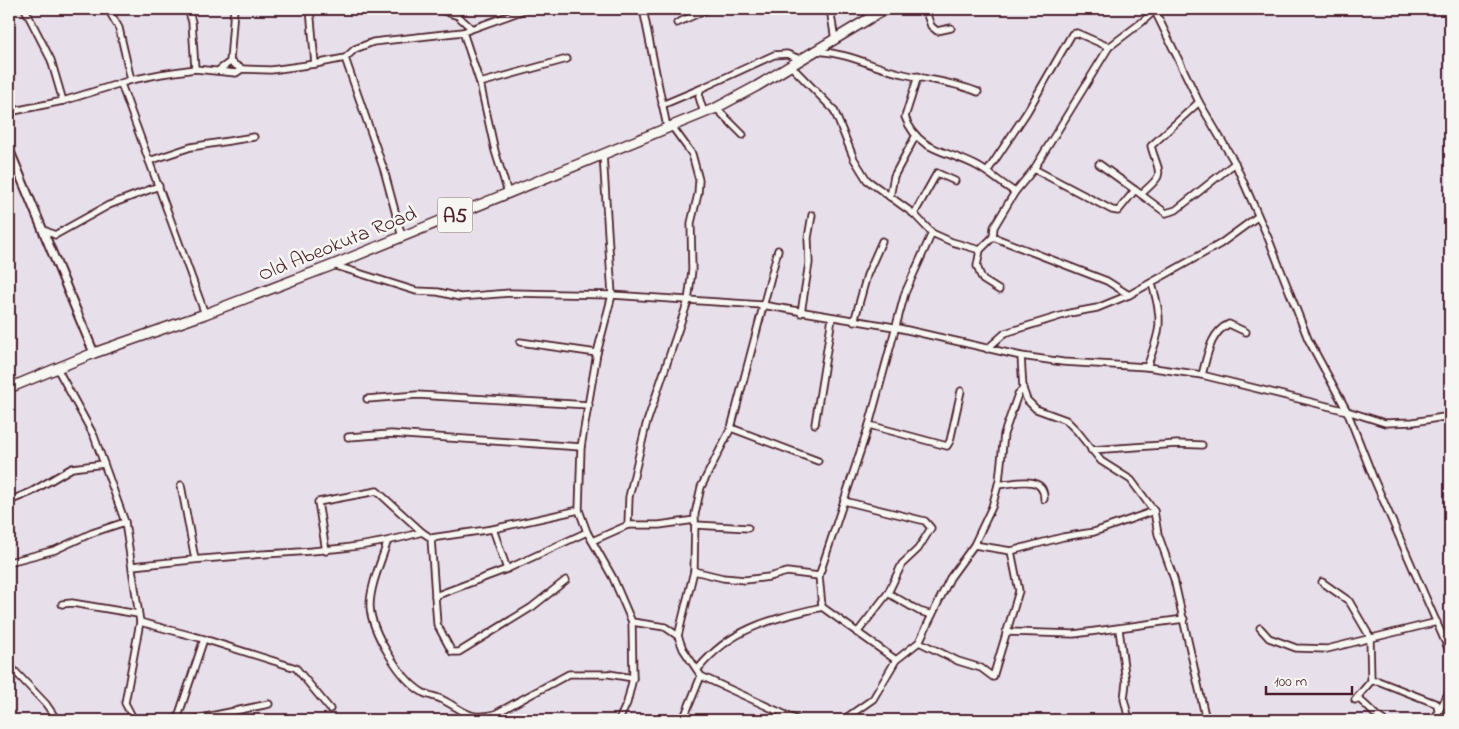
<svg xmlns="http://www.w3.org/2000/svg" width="1459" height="729" font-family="'Indie Flower',sans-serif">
<rect width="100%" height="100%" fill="#e7dfea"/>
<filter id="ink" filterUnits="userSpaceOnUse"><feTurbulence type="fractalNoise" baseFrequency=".02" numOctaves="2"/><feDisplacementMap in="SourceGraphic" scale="10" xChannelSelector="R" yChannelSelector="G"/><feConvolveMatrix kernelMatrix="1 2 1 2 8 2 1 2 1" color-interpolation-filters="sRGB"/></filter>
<g filter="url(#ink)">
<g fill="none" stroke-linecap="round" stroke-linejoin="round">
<g stroke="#4a1f2b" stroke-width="9">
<g id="minor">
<polyline points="25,9 51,60 63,101"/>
<polyline points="108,9 119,28 131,80"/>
<polyline points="188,9 192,22 195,69"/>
<polyline points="310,9 315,64"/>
<polyline points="438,9 458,16 471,28"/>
<polyline points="643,9 667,127"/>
<polyline points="830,9 835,40"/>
<polyline points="925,9 931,26 937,31 951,28"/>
<polyline points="1154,9 1199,102 1235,163 1269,240 1308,339 1347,411 1373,477 1450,653"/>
<polyline points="677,23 708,9"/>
<polyline points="463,32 480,83 495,151 508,193"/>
<path d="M817 51C850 54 868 65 899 73 926 80 952 81 978 92"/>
<polyline points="345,58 384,170 402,237"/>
<polyline points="230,62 234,9"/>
<polyline points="791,66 834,110 854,159 867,180 914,214 932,233 952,242 980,250"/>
<polyline points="219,70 230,62 242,69"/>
<path d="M918 76 905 117C919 153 948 150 977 166 990 173 1002 184 1015 192"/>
<polyline points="480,83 567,59"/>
<polyline points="121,84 205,314"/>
<polyline points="662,105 700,89"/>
<polyline points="716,108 743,135"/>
<polyline points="9,112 63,101 131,80 161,74 195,69 236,73 242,69 271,70 315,64 345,58 355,49 373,42 463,32 527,9"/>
<polyline points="704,113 699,97 700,89 774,55 787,54 802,60"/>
<polyline points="603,154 612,295 597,353 581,447 579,510 587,532 613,578 632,622 633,678 627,703 619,720"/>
<polyline points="149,161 191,147 254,137"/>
<polyline points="1099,164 1135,190"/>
<polyline points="1034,169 1112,210 1118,211 1135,190 1166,213 1176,210 1235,163"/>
<polyline points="987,172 1027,112 1072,34 1077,33 1109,47"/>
<path d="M1141 194C1167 172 1159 175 1151 146L1199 102"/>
<polyline points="890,197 894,176 915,137"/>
<polyline points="914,214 937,173 955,181"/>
<polyline points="44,230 55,235 109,205 159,186"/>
<polyline points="993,237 1107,281 1129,295"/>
<polyline points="778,250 731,428 701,487 695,514 694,571 678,636 683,649 701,676 797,720"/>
<polyline points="333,265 416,291 438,292 460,297 510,293 612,295 762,305 894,327 1021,356 1063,362 1147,367 1202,375 1347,411 1385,423 1413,422 1450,416"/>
<polyline points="999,290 983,280 980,274 977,266 980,250 993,237 994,227 1015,192 1034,169 1109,47 1142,22 1151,14 1153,9"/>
<polyline points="801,313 809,263 808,238 812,215"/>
<polyline points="854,322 867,275 882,241"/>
<polyline points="520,342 597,353"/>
<polyline points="987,349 1005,333 1070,313 1097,308 1129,295 1220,244 1257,217"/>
<polyline points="1021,356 1023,389 1027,400 1036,409 1066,420 1077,431 1101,461 1131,480 1154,511 1158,534 1174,579 1206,720"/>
<path d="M1147 367C1160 331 1164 322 1152 284"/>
<polyline points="58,370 94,436 125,522 140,622 125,703 134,720"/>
<path d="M1202 375C1207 357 1210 332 1229 324L1246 332"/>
<polyline points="367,399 417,395 589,405"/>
<polyline points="815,424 832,318"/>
<polyline points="869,425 947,446 950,441 961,391"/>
<polyline points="731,428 818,461"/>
<polyline points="348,437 391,434 581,447"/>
<polyline points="1091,450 1177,444 1202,445"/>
<polyline points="181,485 195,559"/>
<path d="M998 485C1015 483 1045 474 1044 499"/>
<polyline points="9,501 31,492 72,468 104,464"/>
<polyline points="844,501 925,521 931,528 918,549 902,564 888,593 857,633"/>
<polyline points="628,525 629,497 646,425 688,301 692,270 691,223 698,194 699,180 692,154 671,125"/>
<polyline points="696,525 748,528"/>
<polyline points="493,529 507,569"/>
<polyline points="431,538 437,624 452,652 459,652 532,607 566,580"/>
<polyline points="592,541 628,525 659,525 695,520"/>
<path d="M387 543C381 562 370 586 370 606 371 631 400 679 422 692 428 696 436 696 443 700 465 711 469 721 495 714L569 674H609L633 678"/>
<polyline points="974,545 1011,551 1063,537 1094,532 1154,511"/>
<polyline points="326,551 318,502 377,491 422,532"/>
<polyline points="9,562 55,550 92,533 125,522"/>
<path d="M132 566C176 561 220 557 264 554 319 551 370 548 422 532L431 538 493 529 579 510"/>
<polyline points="694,571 723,578 745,580 769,577 787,572 819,576"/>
<path d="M1322 582 1349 601 1370 637 1371 681 1355 700 1358 699C1368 705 1372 714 1383 720"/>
<polyline points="888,593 919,611 932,615"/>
<polyline points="435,596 507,569 587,532"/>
<polyline points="62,604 72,603 138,614"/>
<polyline points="140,622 204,639 296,668 330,709"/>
<polyline points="632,622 665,627 678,636"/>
<polyline points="1260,628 1269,638 1296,648 1327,649 1437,622"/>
<polyline points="1119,629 1126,682 1124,699 1129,720"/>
<polyline points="1006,632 1074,634 1184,619"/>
<polyline points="919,642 958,661 981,668 993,677 1019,591 1011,551"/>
<polyline points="896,660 822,607 819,576 869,425 905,293 932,233"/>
<polyline points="9,665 46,704 57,720"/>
<path d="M698 669C732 627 772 619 822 607"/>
<polyline points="1371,681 1378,681 1437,704 1438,711"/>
<polyline points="180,720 179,714 204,639"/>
<polyline points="191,720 269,704"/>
<polyline points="683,720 701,676"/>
<polyline points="843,720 873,699 896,660 919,642 950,578 974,545 992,507 999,481 1004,434 1018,394 1023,389"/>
<polyline points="1434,720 1450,690"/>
</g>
</g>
<g stroke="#4a1f2b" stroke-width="11">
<polyline id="tertiary" points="9,149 94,353"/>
</g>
<g stroke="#4a1f2b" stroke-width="12">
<polyline id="trunk" points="9,388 94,353 205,314 333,265 716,108 757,86 885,9"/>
</g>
<use href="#minor" stroke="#f6f6f2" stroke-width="5.5"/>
<use href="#tertiary" stroke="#f6f6f2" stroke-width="7"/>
<use href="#trunk" stroke="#f6f6f2" stroke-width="9"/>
</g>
</g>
<g text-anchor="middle" stroke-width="5" stroke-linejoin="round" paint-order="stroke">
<rect fill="#f6f6f2" stroke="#7e6067" stroke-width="1" x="437.5" y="197.5" width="35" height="35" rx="4"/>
<g font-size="20" font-weight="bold" fill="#4a1f2b">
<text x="455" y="222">A5</text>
</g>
<g font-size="21" fill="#4a1f2b" stroke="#f6f6f2">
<text transform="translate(337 243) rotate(-22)" y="7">Old Abeokuta Road</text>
</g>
</g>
<rect width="1459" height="729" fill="none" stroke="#f6f6f2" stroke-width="30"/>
<rect x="15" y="15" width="1429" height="699" fill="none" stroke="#4a1f2b" stroke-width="2" filter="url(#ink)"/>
<path d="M1266 686v8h86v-8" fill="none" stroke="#4a1f2b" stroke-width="2.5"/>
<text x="1274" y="686" font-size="15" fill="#4a1f2b" stroke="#f6f6f2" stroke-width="4" paint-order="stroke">100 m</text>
</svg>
